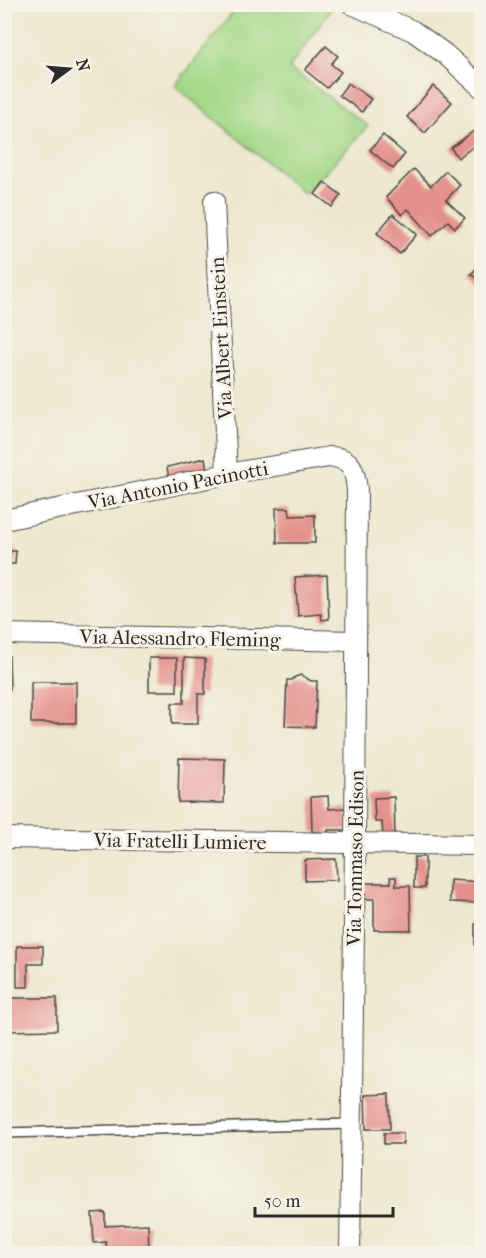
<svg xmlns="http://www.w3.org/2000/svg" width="486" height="1258" font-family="'IM FELL French Canon',serif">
<rect width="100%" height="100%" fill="#f7f3e8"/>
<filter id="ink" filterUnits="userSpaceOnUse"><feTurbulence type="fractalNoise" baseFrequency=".0167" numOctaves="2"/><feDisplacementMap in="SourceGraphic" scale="12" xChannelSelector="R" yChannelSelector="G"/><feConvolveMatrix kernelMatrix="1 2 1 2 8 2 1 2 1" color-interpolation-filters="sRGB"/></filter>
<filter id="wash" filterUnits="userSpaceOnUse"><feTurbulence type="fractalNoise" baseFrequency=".008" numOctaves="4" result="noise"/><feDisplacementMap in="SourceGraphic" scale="24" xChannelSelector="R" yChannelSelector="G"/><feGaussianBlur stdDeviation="1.35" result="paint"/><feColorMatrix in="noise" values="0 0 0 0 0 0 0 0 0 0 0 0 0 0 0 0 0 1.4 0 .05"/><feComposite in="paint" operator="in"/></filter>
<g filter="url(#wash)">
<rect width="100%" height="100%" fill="#ede8ce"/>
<polygon fill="#a5d989" stroke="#68825a" stroke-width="1.5" points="239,5 333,6 289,68 368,126 305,194 175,86"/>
<g id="blocks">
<g fill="#e4918c">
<polygon points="326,46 338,56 331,64 341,72 327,88 305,70"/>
<polygon points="348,83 371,99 362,112 339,95"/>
<polygon points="433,86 452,102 425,133 407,117"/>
<polygon points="475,130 482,140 458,158 451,148"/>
<polygon points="383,135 405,154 393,169 370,150"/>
<polygon points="414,169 431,186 446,171 460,185 446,200 465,218 455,228 448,221 432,236 408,209 402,215 386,197"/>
<polygon points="324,182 341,195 332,207 315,194"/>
<polygon points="393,214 417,234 400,254 377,233"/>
<polygon points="482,263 482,283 471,274"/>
<polygon points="205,458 207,470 169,479 167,467"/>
<polygon points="276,508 289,508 290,516 315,515 315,543 277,543"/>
<polygon points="5,547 9,547 9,551 16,551 15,564 10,564 9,569 4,569"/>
<polygon points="327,575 329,619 322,620 321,614 298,616 295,577"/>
<polygon points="4,656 9,656 10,689 7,689 8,720 4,720"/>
<rect x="149" y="658" width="28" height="33"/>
<polygon points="184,658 205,659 205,694 198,694 198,724 172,724 172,703 184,703"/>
<polygon points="301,675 311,681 317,681 315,727 285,726 287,680 292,680 295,677"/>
<rect x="31" y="682" width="45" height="41"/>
<polygon points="179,758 225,759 224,803 178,802"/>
<polygon points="328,796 329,809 347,808 348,830 328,830 328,836 319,836 319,832 312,832 311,797"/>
<polygon points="394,797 395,838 383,838 382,822 375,822 374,798"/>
<rect x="414" y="857" width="11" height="31"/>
<polygon points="336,859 337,880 305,881 305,860"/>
<polygon points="390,877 396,877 396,886 410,886 411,930 374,930 374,899 365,899 365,883 391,883"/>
<polygon points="450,880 482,882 482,903 450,902"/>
<rect x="475" y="924" width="7" height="21"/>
<polygon points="17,946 43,946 43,964 28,964 28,987 17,987"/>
<polygon points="4,998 57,998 57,1030 4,1031"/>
<polygon points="389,1094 390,1129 366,1129 365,1095"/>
<rect x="384" y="1133" width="19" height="11"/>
<polygon points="105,1212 105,1226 148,1224 149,1252 107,1254 106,1242 94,1243 92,1213"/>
</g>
</g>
</g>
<g filter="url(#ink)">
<use href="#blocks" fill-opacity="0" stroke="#484743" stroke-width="1.5"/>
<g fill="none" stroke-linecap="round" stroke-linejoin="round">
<g stroke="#484743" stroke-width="12">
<polyline id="service" points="4,1133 351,1124"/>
</g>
<g stroke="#484743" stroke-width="22">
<g id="minor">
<polyline points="352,4 413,31 445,54 482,88"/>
<polyline points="214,201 227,474"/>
<path d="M4 520 227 474 329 457C352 457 355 470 357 490L355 843 350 1254"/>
<polyline points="4,634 356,641"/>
<polyline points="4,838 482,845"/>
</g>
</g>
<use href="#service" stroke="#fff" stroke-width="9"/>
<use href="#minor" stroke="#fff" stroke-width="20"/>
</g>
</g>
<g text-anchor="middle" stroke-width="6" stroke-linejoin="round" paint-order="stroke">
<g font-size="20" fill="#2b2b2b" stroke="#f7f3e8">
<text transform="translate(221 338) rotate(-93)" y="7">Via Albert Einstein</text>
<text transform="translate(178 485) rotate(-11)" y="7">Via Antonio Pacinotti</text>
<text transform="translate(180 638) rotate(1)" y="7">Via Alessandro Fleming</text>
<text transform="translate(180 841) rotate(1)" y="7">Via Fratelli Lumiere</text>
<text transform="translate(355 858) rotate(-89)" y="7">Via Tommaso Edison</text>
</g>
</g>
<rect width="486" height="1258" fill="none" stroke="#f7f3e8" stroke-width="24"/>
<g transform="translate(69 69) rotate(74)" stroke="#f7f3e8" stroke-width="4.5" paint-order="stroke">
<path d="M0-4.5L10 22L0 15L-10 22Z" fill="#2b2b2b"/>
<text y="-9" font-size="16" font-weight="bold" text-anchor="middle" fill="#2b2b2b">N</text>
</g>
<path d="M255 1207v9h138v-9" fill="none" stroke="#2b2b2b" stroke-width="3"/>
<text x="264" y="1207" font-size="18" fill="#2b2b2b" stroke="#f7f3e8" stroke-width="4.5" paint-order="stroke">50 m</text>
</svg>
